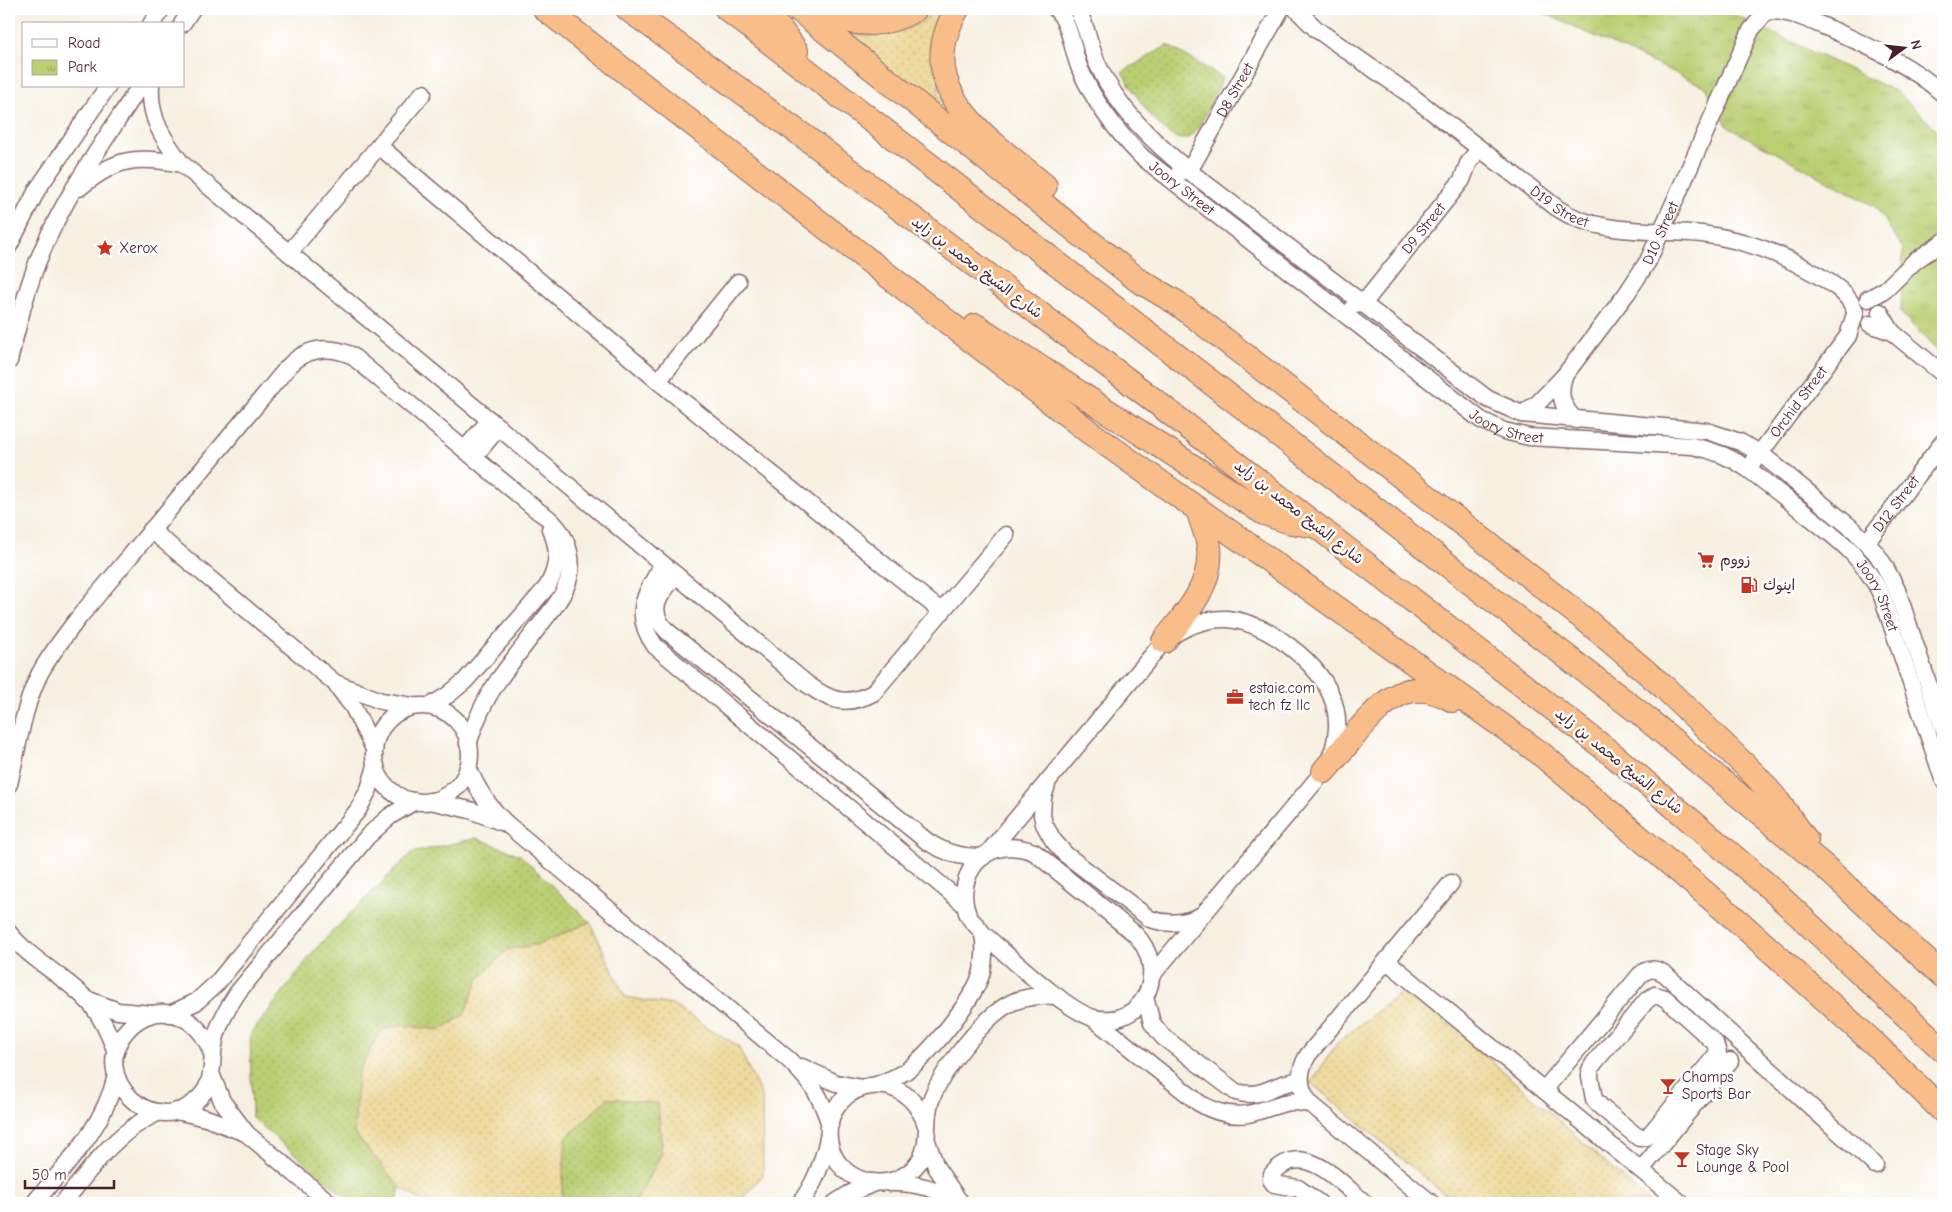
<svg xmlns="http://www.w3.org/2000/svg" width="1952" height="1212" font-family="'Comic Neue','Playpen Sans Arabic',sans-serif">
<defs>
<pattern id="grass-dots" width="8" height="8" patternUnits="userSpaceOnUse" patternTransform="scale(1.25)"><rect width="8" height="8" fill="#bacf72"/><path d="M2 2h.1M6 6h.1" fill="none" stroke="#a1b163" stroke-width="1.8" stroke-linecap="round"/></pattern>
<pattern id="sand-dots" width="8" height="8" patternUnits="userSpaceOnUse" patternTransform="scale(1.25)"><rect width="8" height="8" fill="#eeda9e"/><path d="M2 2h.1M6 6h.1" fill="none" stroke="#cebb88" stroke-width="1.8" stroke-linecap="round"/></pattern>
<pattern id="park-tufts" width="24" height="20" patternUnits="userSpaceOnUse" patternTransform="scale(1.25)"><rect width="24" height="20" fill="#bacf72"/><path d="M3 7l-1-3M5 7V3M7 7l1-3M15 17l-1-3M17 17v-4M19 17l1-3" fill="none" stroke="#a1b163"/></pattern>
</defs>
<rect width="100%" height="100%" fill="#fff"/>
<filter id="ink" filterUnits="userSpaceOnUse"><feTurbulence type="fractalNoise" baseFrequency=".02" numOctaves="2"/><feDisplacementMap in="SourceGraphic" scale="10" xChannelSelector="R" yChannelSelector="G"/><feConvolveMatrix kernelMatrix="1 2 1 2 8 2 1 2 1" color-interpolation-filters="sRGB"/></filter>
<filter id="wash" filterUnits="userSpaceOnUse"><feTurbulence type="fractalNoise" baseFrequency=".0096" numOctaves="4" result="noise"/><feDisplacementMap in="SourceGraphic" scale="20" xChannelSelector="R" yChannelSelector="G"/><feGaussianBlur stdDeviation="1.12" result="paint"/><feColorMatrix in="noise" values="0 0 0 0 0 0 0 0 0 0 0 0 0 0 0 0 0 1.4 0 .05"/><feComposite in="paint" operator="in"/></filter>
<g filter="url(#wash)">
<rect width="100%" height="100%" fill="#f7f0e1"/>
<g fill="url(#grass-dots)" stroke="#82774e">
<path d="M1168 45 1223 78C1217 90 1200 128 1192 135 1170 156 1131 87 1122 72Z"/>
<polygon points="477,838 520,855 590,922 540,944 507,950 478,980 464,1015 440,1030 400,1025 354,1133 400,1187 397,1203 353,1203 252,1118 250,1035 318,946 411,853"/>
<polygon points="608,1098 658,1103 662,1153 635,1203 561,1203 566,1138"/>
</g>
<g fill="url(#sand-dots)" stroke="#9c7c64">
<path d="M936 10H941L944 13 939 95 954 122 831 29C870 40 905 39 936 10Z"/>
<polygon points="590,922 625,997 672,1005 738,1046 762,1097 763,1175 738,1203 635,1203 662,1153 658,1103 608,1098 566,1138 561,1203 425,1203 400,1187 354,1133 358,1073 380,1031 400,1025 440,1030 464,1015 478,980 507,950 540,944"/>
<polygon points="1408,987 1651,1203 1455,1203 1311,1083 1337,1043"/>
</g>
<polygon fill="url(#park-tufts)" stroke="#82774e" points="1535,9 1722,9 1897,92 1943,136 1943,357 1901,313 1903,249 1876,207 1728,127 1706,87"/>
</g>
<g filter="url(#ink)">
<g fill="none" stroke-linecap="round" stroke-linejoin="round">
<g stroke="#87686b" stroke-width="19">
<g id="minor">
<path id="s1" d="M1056 9C1071 24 1072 50 1080 69 1094 102 1117 132 1142 157L1481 420 1504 431 1529 437 1692 446C1713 450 1731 457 1748 469 1768 484 1787 499 1806 514 1838 539 1864 558 1882 596L1943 779"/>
<path d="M1077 9C1087 25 1089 45 1097 63 1117 108 1152 141 1189 171L1488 399 1522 414 1707 431 1740 442 1760 453 1854 530 1876 553 1884 565 1897 590 1943 728"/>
<path id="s2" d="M1296 9 1316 29 1409 94 1557 208C1598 236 1655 229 1702 234 1742 239 1780 253 1814 273 1831 283 1848 292 1855 311"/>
<path d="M1770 11C1793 11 1813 22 1835 31 1874 49 1911 65 1943 94"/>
<polyline points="151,24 162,9"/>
<polyline points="182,24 192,9"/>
<path d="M151 86C149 118 163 139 182 164L807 684C830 701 846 707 873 693L1006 535"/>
<polyline points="379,146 658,381 942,612"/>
<path id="s3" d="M1180 171H1189L1281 9"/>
<path d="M79 188C116 158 135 155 182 164"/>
<polyline points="9,246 37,190 108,86"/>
<polyline points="289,253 423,93"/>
<polyline points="1868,299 1885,290 1915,261 1943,242"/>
<path id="s4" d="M1354 305 1363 304 1462 180 1468 164 1479 148"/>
<polyline points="1880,312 1892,332 1943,374"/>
<polyline points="1870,324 1892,332"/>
<path d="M9 361C18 324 27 286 42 251 67 192 105 140 140 86"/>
<polyline points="658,381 738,282"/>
<polyline points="1522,414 1538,403 1564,376"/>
<path id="s5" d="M1576 420C1562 408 1558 394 1564 376L1627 293 1648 261 1751 30 1766 12"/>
<polyline points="465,449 490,420"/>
<polyline points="474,457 499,427"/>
<path id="s6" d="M1754 461 1848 336 1855 314"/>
<polyline points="151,530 334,682 353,707 374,749"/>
<path id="s7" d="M1867 542 1943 442"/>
<path d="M663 564C645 594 632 614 655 646L965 905"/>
<path d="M676 575C661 593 645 610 667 631L928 842C946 853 962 858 983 857"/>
<polyline points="338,684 381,701 412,706"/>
<path d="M430 706 448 695 465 681 547 587C558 568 561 549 550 529"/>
<circle cx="422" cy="754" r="48"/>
<path d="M468 767C477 790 489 808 508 825L789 1060C812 1083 820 1094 830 1125"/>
<path d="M9 784C18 747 23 707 40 673 51 653 66 634 80 616L288 367C306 348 327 345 351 355L538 511C565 527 579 559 565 589 560 601 551 611 543 621 528 641 512 661 497 682 484 701 475 722 468 744"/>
<path d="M1047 785 1043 797 1042 815 1044 824 1053 840 1065 854 1150 919C1168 925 1185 924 1202 915"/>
<polyline points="430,801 470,810 501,822"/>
<path d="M988 853 1164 641C1183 628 1203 618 1227 619 1251 621 1271 632 1289 646 1333 679 1352 720 1324 771L1152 975"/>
<path d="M9 933C30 959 62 975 85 998 100 1012 109 1034 116 1052"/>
<polyline points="1387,961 1681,1203"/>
<polygon points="1655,995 1665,998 1715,1043 1718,1053 1650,1134 1647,1137 1639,1138 1601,1107 1594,1099 1590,1077 1590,1070 1594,1063 1647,1000"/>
<path d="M1145 997 1152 1023 1163 1037 1236 1092C1265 1100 1274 1081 1300 1081"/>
<polyline points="86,999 118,1011 152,1014"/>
<polyline points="170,1014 196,1002 217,983 358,810 369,789 376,766"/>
<path d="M1093 1018 1199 1103C1214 1112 1230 1117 1248 1114 1273 1109 1286 1096 1312 1105"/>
<path d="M212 1054C200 1015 157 997 127 1030 85 1077 156 1144 200 1097 216 1080 210 1061 215 1040 219 1022 228 1007 238 992L368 836 390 816 415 801"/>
<polyline points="802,1067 836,1083 862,1088"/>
<polyline points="212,1076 222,1101 247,1134 330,1203"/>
<path d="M876 1085C888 1081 900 1076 910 1068 932 1051 976 997 982 971 984 962 986 941 982 933 979 926 971 922 968 915 959 893 966 867 986 854 1002 845 1017 846 1034 852L1134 933C1171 970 1144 1029 1094 1018 1066 1011 1006 953 982 933"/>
<path d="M1544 1090 1640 975C1648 968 1656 968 1665 974L1875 1165"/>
<polyline points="177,1111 206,1118 243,1132"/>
<path d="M926 1125C902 1056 817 1087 830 1145 840 1186 894 1196 919 1162 931 1144 924 1123 930 1103 939 1074 985 1014 1013 1002 1027 996 1042 995 1057 996"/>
<polyline points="927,1141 936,1167 957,1198"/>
<polyline points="1641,1170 1730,1061"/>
<path d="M890 1183C915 1182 938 1189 960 1201"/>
<path d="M34 1203C68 1162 103 1129 116 1076"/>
<path d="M63 1203C93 1166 114 1133 159 1112"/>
<path d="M800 1203C815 1184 823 1162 828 1138"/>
<polyline points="835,1203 849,1194 874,1183"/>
<path d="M1319 1203 1298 1188 1274 1184 1271 1180 1272 1174C1304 1138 1339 1182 1365 1203"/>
<path d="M1431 1203 1312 1105C1298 1090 1297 1073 1308 1055L1451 883"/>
</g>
</g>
<g stroke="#87686b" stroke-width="26">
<g id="highway">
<polyline points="545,9 1088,431 1540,753 1739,922 1876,1045 1943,1111"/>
<polyline points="628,9 813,143 1143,392 1612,754 1768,886 1943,1050"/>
<polyline points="727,9 1641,714 1826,868 1943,976"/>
<polyline points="757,9 780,29 796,51"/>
<polyline points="798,9 1138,280 1177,303 1459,521 1588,622 1665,688 1755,775 1776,799 1806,840"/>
<path d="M819 9C850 27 884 28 915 9"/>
<path d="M957 9C909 93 989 138 1045 186"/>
<polyline points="976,326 1264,513 1291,522 1311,525"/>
<path d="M1164 641C1186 614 1213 585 1209 547 1207 534 1202 522 1198 510"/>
<path d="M1324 771C1335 758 1346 746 1356 733 1384 701 1409 674 1453 700"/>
</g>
</g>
<use href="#minor" stroke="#fff" stroke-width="16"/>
<use href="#highway" stroke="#f8bd89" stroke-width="24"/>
</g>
</g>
<defs>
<g id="sight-bare" transform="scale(1.35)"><path d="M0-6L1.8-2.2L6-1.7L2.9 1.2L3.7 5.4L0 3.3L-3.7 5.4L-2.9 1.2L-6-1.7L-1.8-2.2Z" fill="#c8321e" stroke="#fff" stroke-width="2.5" paint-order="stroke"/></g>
<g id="supermarket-bare" transform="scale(1.35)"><path d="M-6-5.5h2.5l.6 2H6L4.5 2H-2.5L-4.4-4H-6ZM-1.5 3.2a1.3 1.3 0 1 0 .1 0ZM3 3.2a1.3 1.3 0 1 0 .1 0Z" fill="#c8321e" stroke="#fff" stroke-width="2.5" paint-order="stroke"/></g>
<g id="fuel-bare" transform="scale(1.35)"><path d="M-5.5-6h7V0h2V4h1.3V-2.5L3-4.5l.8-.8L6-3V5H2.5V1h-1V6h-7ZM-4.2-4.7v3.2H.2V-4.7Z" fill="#c8321e" stroke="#fff" stroke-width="2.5" paint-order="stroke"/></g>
<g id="office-bare" transform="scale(1.35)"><path d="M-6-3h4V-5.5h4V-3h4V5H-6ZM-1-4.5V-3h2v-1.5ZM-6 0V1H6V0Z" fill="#c8321e" stroke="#fff" stroke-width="2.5" paint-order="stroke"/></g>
<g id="bar-bare" transform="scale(1.35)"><path d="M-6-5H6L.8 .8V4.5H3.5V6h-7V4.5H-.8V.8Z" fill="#c8321e" stroke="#fff" stroke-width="2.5" paint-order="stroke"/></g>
</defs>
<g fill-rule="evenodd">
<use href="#sight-bare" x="105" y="248"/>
<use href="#supermarket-bare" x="1706" y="560"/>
<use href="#fuel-bare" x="1749" y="585"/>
<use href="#office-bare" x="1235" y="697"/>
<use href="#bar-bare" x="1668" y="1086"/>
<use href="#bar-bare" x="1682" y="1159"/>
</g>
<g text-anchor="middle" stroke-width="5" stroke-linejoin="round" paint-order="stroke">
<g font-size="15" fill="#4a1f2b" stroke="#fff">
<text dy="5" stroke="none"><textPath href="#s3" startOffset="102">D8 Street</textPath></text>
<text dy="5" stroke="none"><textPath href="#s1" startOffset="224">Joory Street</textPath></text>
<text dy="5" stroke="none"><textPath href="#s2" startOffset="330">D19 Street</textPath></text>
<text dy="5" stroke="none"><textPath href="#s4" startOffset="106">D9 Street</textPath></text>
<text dy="5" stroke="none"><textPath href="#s5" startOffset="222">D10 Street</textPath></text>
<text transform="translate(977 267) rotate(37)" y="5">شارع الشيخ محمد بن زايد</text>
<text dy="5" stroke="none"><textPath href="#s6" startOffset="74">Orchid Street</textPath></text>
<text dy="5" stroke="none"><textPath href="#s1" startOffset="629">Joory Street</textPath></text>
<text dy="5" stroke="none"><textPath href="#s7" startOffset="48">D12 Street</textPath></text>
<text transform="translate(1299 512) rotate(38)" y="5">شارع الشيخ محمد بن زايد</text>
<text dy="5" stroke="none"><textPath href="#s1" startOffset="1062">Joory Street</textPath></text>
<text transform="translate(1619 761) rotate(39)" y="5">شارع الشيخ محمد بن زايد</text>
</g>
<g font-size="15" fill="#4a1f2b" stroke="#fff" text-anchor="start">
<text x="119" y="253">Xerox</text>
<text x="1720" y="565">زووم</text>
<text x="1763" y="590">اينوك</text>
<text x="1249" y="693">estaie.com<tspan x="1249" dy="17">tech fz llc</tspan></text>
<text x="1682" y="1082">Champs<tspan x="1682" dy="17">Sports Bar</tspan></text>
<text x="1696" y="1155">Stage Sky<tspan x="1696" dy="17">Lounge &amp; Pool</tspan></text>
</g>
</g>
<rect width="1952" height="1212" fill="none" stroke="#fff" stroke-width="30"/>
<rect x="22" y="22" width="162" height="65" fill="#ffffff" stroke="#b7a5aa"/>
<rect x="32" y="39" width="25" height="8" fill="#ffffff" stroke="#b7a5aa"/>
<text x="68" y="48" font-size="15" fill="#4a1f2b">Road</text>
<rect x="32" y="60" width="25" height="15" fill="url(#park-tufts)" stroke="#b7a5aa"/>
<text x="68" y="72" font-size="15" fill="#4a1f2b">Park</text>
<g transform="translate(1904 48) rotate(75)" stroke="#ffffff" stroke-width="4" paint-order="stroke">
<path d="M0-4L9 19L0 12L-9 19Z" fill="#4a1f2b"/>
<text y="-8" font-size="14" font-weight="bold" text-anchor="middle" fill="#4a1f2b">N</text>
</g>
<path d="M25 1180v8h89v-8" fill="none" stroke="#4a1f2b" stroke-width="2.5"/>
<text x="32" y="1180" font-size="15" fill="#4a1f2b" stroke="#ffffff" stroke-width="4" paint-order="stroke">50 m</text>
</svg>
